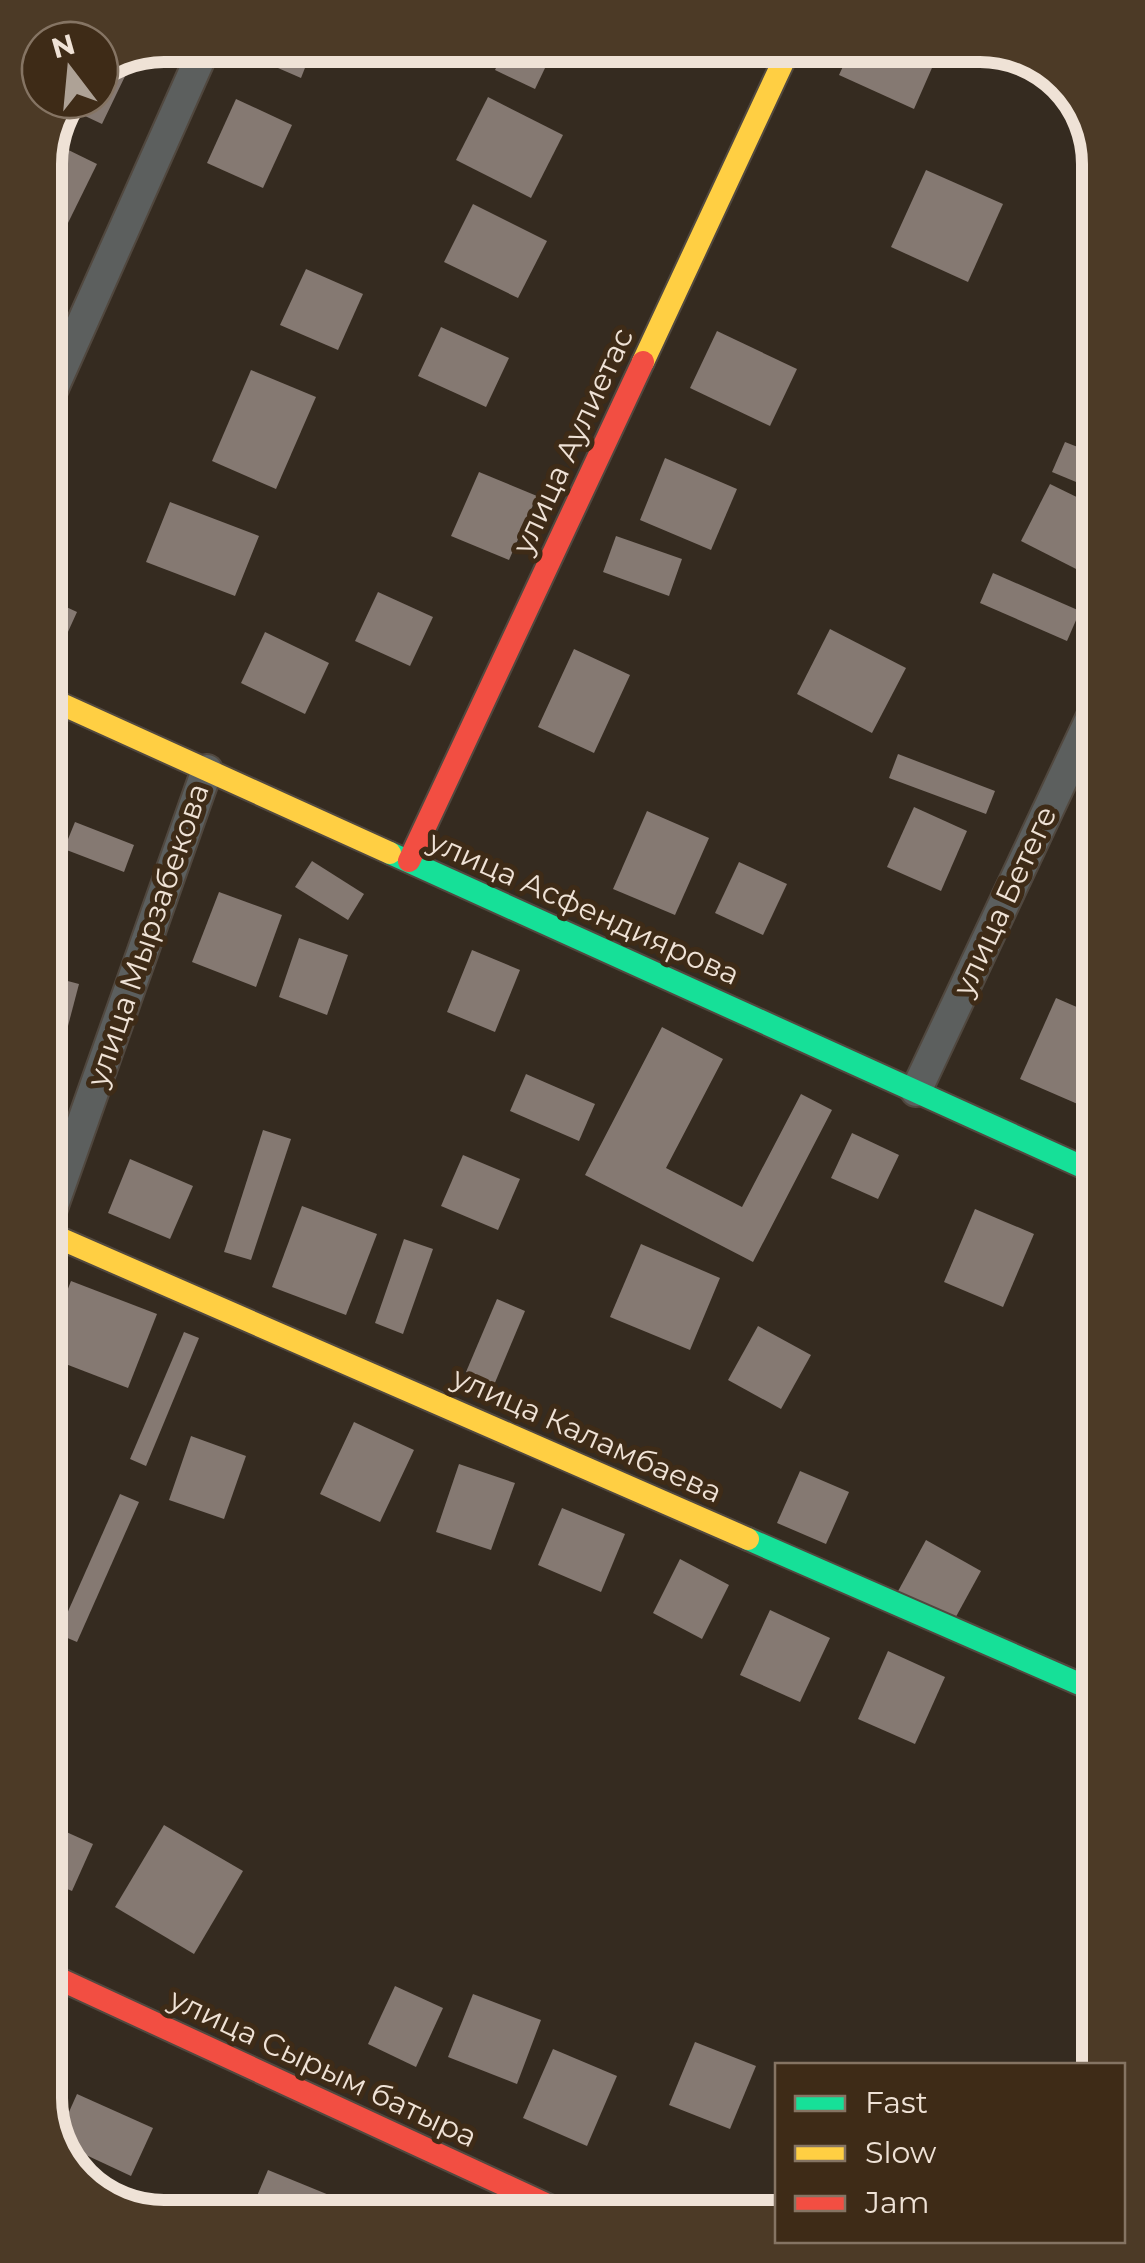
<svg xmlns="http://www.w3.org/2000/svg" width="1145" height="2263" font-family="Montserrat,sans-serif">
<rect width="100%" height="100%" fill="#352b20"/>
<g fill="#857972">
<polygon points="261,45 314,45 301,78 255,58"/>
<polygon points="507,45 556,45 535,89 495,70"/>
<polygon points="853,45 942,45 914,109 839,75"/>
<polygon points="117,65 128,70 102,124 68,108 71,100 100,100 100,72"/>
<polygon points="488,97 563,135 531,198 456,160"/>
<polygon points="236,99 292,125 263,188 207,163"/>
<polygon points="52,142 97,164 66,227 45,217 45,157"/>
<polygon points="926,170 1003,204 968,282 891,247"/>
<polygon points="473,204 547,241 518,298 444,262"/>
<polygon points="306,269 363,294 338,350 280,325"/>
<polygon points="441,327 509,358 486,407 418,376"/>
<polygon points="717,331 797,369 770,426 690,388"/>
<polygon points="251,370 316,397 276,489 212,461"/>
<polygon points="1065,442 1093,453 1093,489 1052,472"/>
<polygon points="665,458 737,489 711,550 640,520"/>
<polygon points="479,472 537,496 509,560 451,536"/>
<polygon points="1050,484 1093,505 1093,550 1082,572 1021,541"/>
<polygon points="170,502 259,536 235,596 146,562"/>
<polygon points="616,536 682,559 669,596 603,572"/>
<polygon points="993,573 1080,611 1067,641 980,603"/>
<polygon points="378,592 433,617 410,666 355,641"/>
<polygon points="47,598 77,612 57,656 47,652"/>
<polygon points="830,629 906,668 872,733 797,694"/>
<polygon points="265,632 329,663 305,714 241,683"/>
<polygon points="574,649 630,675 594,753 538,727"/>
<polygon points="898,754 995,791 986,814 889,778"/>
<polygon points="914,807 967,831 941,891 887,867"/>
<polygon points="647,811 709,838 675,915 613,889"/>
<polygon points="75,822 134,845 124,872 64,849"/>
<polygon points="312,861 364,894 348,920 295,887"/>
<polygon points="739,862 787,884 763,935 715,913"/>
<polygon points="219,892 282,915 256,987 192,962"/>
<polygon points="299,938 348,955 327,1015 279,997"/>
<polygon points="472,950 520,970 495,1032 447,1012"/>
<polygon points="49,976 79,984 63,1045 49,1041"/>
<polygon points="1056,998 1095,1015 1096,1112 1020,1079"/>
<polygon points="662,1027 723,1059 666,1168 742,1207 801,1094 832,1110 753,1262 585,1175"/>
<polygon points="526,1074 595,1104 579,1141 510,1111"/>
<polygon points="263,1130 291,1139 251,1260 224,1252"/>
<polygon points="852,1133 899,1155 878,1199 831,1178"/>
<polygon points="463,1155 520,1179 498,1230 441,1206"/>
<polygon points="130,1159 193,1186 170,1239 108,1213"/>
<polygon points="302,1206 377,1234 346,1315 272,1287"/>
<polygon points="975,1209 1034,1234 1003,1307 944,1282"/>
<polygon points="404,1239 433,1249 403,1334 375,1323"/>
<polygon points="641,1244 720,1278 690,1350 610,1317"/>
<polygon points="71,1281 157,1314 128,1388 50,1358 50,1334"/>
<polygon points="497,1299 525,1311 494,1385 466,1372"/>
<polygon points="758,1326 811,1355 781,1409 728,1380"/>
<polygon points="184,1332 199,1338 146,1466 130,1459"/>
<polygon points="1097,1365 1097,1416 1077,1407"/>
<polygon points="354,1422 414,1450 380,1522 320,1494"/>
<polygon points="191,1436 246,1456 224,1519 169,1500"/>
<polygon points="459,1464 515,1483 491,1550 436,1532"/>
<polygon points="800,1471 849,1492 826,1544 777,1523"/>
<polygon points="120,1494 139,1502 77,1642 58,1634"/>
<polygon points="562,1508 625,1534 601,1592 538,1565"/>
<polygon points="926,1540 981,1571 952,1624 897,1593"/>
<polygon points="680,1559 729,1585 702,1639 653,1613"/>
<polygon points="770,1610 830,1638 800,1702 740,1675"/>
<polygon points="888,1651 945,1677 915,1744 858,1719"/>
<polygon points="164,1825 243,1871 194,1954 115,1907"/>
<polygon points="53,1826 93,1844 72,1891 53,1883"/>
<polygon points="395,1986 443,2008 416,2067 368,2044"/>
<polygon points="473,1994 541,2020 517,2084 448,2057"/>
<polygon points="695,2042 756,2066 730,2129 669,2105"/>
<polygon points="553,2049 617,2076 587,2146 523,2118"/>
<polygon points="77,2094 153,2128 131,2176 56,2141"/>
<polygon points="268,2170 329,2195 320,2216 248,2217"/>
</g>
<g fill="none" stroke-linecap="round" stroke-linejoin="round">
<g stroke="#51483f" stroke-width="34">
<g id="street">
<polyline points="46,404 206,45"/>
<polyline points="916,1091 1094,712"/>
<polyline points="50,1214 207,770"/>
</g>
</g>
<g stroke="#51483f" stroke-width="26">
<g id="fast">
<polyline points="390,853 1096,1173"/>
<polyline points="748,1539 1098,1692"/>
</g>
</g>
<g stroke="#51483f" stroke-width="26">
<g id="slow">
<polyline points="643,362 791,45"/>
<polyline points="48,698 390,853"/>
<polyline points="50,1234 748,1539"/>
</g>
</g>
<g stroke="#51483f" stroke-width="26">
<g id="jam">
<polyline points="409,861 643,362"/>
<polyline points="53,1976 567,2214"/>
</g>
</g>
<use href="#street" stroke="#5c5f5e" stroke-width="30"/>
<use href="#fast" stroke="#16e098" stroke-width="22"/>
<use href="#slow" stroke="#ffcf43" stroke-width="22"/>
<use href="#jam" stroke="#f24e42" stroke-width="22"/>
</g>
<g text-anchor="middle" stroke-width="10" stroke-linejoin="round" paint-order="stroke">
<g font-size="30" fill="#efe2d6" stroke="#3e2b17">
<text transform="translate(573 441) rotate(-65)" y="10">улица Аулиетас</text>
<text transform="translate(1005 901) rotate(-65)" y="10">улица Бетеге</text>
<text transform="translate(584 908) rotate(24)" y="10">улица Асфендиярова</text>
<text transform="translate(148 935) rotate(-71)" y="10">улица Мырзабекова</text>
<text transform="translate(587 1435) rotate(24)" y="10">улица Каламбаева</text>
<text transform="translate(323 2068) rotate(25)" y="10">улица Сырым батыра</text>
</g>
</g>
<path d="M0 0H1145V2263H0ZM164 62H980A102 102 0 0 1 1082 164V2098A102 102 0 0 1 980 2200H164A102 102 0 0 1 62 2098V164A102 102 0 0 1 164 62Z" fill="#4c3a26" fill-rule="evenodd"/>
<path fill="none" stroke="#efe2d6" stroke-width="12" d="M164 62H980A102 102 0 0 1 1082 164V2098A102 102 0 0 1 980 2200H164A102 102 0 0 1 62 2098V164A102 102 0 0 1 164 62Z"/>
<rect x="775" y="2063" width="350" height="180" fill="#3e2b17" stroke="#857463" stroke-width="2.5"/>
<rect x="795" y="2096" width="50" height="15" fill="#16e098" stroke="#857463" stroke-width="2.5"/>
<text x="865" y="2113" font-size="30" fill="#efe2d6">Fast</text>
<rect x="795" y="2146" width="50" height="15" fill="#ffcf43" stroke="#857463" stroke-width="2.5"/>
<text x="865" y="2163" font-size="30" fill="#efe2d6">Slow</text>
<rect x="795" y="2196" width="50" height="15" fill="#f24e42" stroke="#857463" stroke-width="2.5"/>
<text x="865" y="2213" font-size="30" fill="#efe2d6">Jam</text>
<g transform="translate(70 70) rotate(344)"><circle r="48" fill="#3e2b17" stroke="#857463" stroke-width="2.5"/>
<path d="M0-8L18 38L0 25L-18 38Z" fill="#aea296"/>
<text y="-15" font-size="28" font-weight="bold" text-anchor="middle" fill="#efe2d6">N</text>
</g>
</svg>
